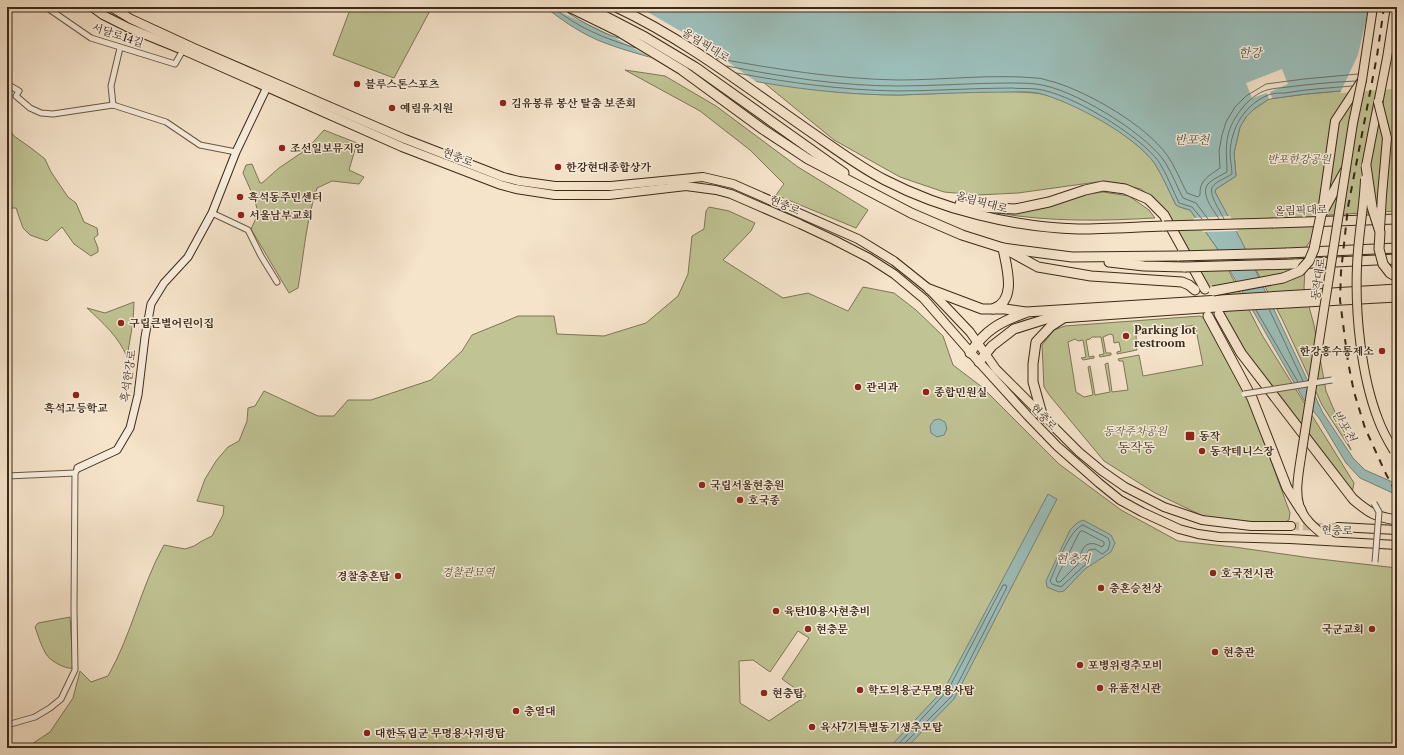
<svg xmlns="http://www.w3.org/2000/svg" width="1404" height="755" font-family="'Libre Caslon Text','Noto Serif KR',serif">
<rect width="100%" height="100%" fill="#f5e3ca"/>
<filter id="stains"><feTurbulence type="fractalNoise" baseFrequency=".005" numOctaves="4"/><feColorMatrix values="0 0 0 0 .2 0 0 0 0 .09 0 0 0 0 .02 0 0 0 .5 -.17"/></filter>
<radialGradient id="worn" r=".72"><stop offset=".6" stop-color="#630" stop-opacity="0"/><stop offset="1" stop-color="#630" stop-opacity=".3"/></radialGradient>
<g fill="#c0c394" stroke="#7e7656" fill-rule="evenodd">
<polygon points="351,7 432,7 394,78 333,55"/>
<polygon points="625,70 665,76 716,106 798,167 868,210 856,228 776,195 784,184 750,150 700,111"/>
<path d="M763 82C808 89 853 95 898 95 944 94 989 89 1035 93 1066 95 1138 138 1155 164 1163 176 1169 191 1176 205L1180 207 1190 210 1217 248 1262 335 1354 483 1352 493 1246 353 1169 217 1156 202 1141 189 1116 183 1097 182 1018 193 977 195 944 192 900 177 834 140Z"/>
<polygon points="1397,86 1397,211 1329,215 1306,247 1304,288 1314,325 1326,391 1351,450 1322,405 1282,319 1215,192 1216,189 1236,176 1234,153 1240,127 1246,117 1254,109 1269,99 1306,94"/>
<polygon points="7,127 14,136 31,148 45,159 51,172 68,197 76,203 84,222 97,228 98,235 94,238 98,248 98,252 91,256 74,244 62,227 47,241 30,235 23,228 16,208 11,208 7,201"/>
<path d="M324 130 357 143 349 170 364 177 359 184 332 181 317 188C306 221 304 254 298 288L289 293 251 229 258 214 255 200 243 173 246 165 252 164 260 183H262L279 168 307 149Z"/>
<path d="M1103 192 1129 196 1149 210 1155 218C1101 221 1051 222 997 213L1022 212 1083 195Z"/>
<path d="M709 207 729 211 755 223 751 231 723 260 783 298 808 293 848 311 863 287 894 293 916 310 943 336 953 365 982 387 1059 464 1121 510 1178 541 1234 547 1311 558 1397 568V748H26L50 732 73 698 80 671 91 682 108 676C132 634 141 586 164 545L185 549 194 546 202 541 212 536 223 515 224 506 197 501 205 479 216 461 228 447 239 441 247 421 248 408 255 406 264 391 318 416H334L348 400H371L431 380 462 351 472 335 504 322 518 316H554L557 334 604 336 646 323 678 296 688 274 692 236 704 229 706 211ZM798 631 809 638 782 679 806 696 769 721 740 703 739 661 753 660 770 672Z"/>
<path d="M134 302 133 322 127 357C119 337 102 322 87 308L105 313Z"/>
<path d="M1200 316 1204 318 1250 403 1290 513 1289 520 1285 522H1239L1203 516 1155 493 1104 461 1050 396 1044 387 1042 345 1054 330 1065 326ZM1195 325 1203 365 1143 376 1139 355 1118 359 1119 361H1123L1128 390 1112 392 1108 363 1105 364 1110 392 1095 395 1090 366 1088 367 1093 395 1084 397 1076 392 1068 342 1075 339 1078 341 1083 340 1086 357 1081 358 1083 360 1094 358V356L1089 357 1086 340 1090 339 1092 337H1101L1104 354 1099 355 1100 357 1111 355V353H1106L1103 337 1110 334 1113 335 1114 343 1119 342 1121 351 1117 352V354L1137 350 1136 335Z"/>
<path d="M70 617 73 668C66 670 49 660 46 654 41 646 38 635 35 627L38 623Z"/>
</g>
<g fill="#9cbeb9" stroke="#768279">
<path d="M545 7H1397V86L1306 94 1269 99 1254 109 1246 117 1240 127 1234 153 1236 176 1216 189 1215 192 1241 240 1323 413 1353 458 1365 470 1397 484V495L1360 478 1346 463 1319 418 1304 400 1217 248 1190 210 1180 207 1176 205C1169 191 1163 177 1155 164 1136 136 1071 101 1038 93 1028 91 1017 92 1007 92 971 92 935 94 899 95 825 95 743 82 672 63 649 57 626 51 605 43 583 35 563 21 545 7Z"/>
<polygon points="939,419 945,422 947,429 944,435 937,437 931,433 930,426 934,420"/>
<polygon points="1048,494 1057,499 954,699 906,748 889,748 945,688"/>
<polygon points="1083,520 1111,535 1115,543 1111,552 1085,569 1064,591 1059,592 1047,587 1046,581 1070,530 1077,523"/>
</g>
<g fill="#f5e3ca">
<polygon points="548,7 639,7 701,43 758,83 704,73 655,60 597,28"/>
<polygon points="1369,7 1397,7 1397,66 1393,89 1340,93 1358,55"/>
<polygon points="1282,69 1288,84 1270,92 1272,98 1269,99 1267,93 1252,98 1246,83"/>
<polygon points="1230,216 1238,231 1203,232 1193,218"/>
</g>
<g fill="none" stroke-linecap="round" stroke-linejoin="round">
<g stroke="#6c7468" stroke-width="1">
<path d="M552 7C579 28 603 38 636 48"/>
<path d="M568 13C584 23 600 32 618 38"/>
<path d="M715 58C775 69 836 79 898 80 944 80 990 74 1037 78 1042 78 1048 81 1054 82 1090 93 1145 125 1167 155 1175 166 1180 180 1187 193L1198 197 1200 195C1199 180 1209 176 1220 168L1219 151 1222 135 1226 122 1235 107 1246 96 1266 84 1304 79 1358 74"/>
<path d="M727 66C783 77 840 86 898 86 935 86 972 83 1009 83 1018 83 1028 83 1036 84 1072 88 1140 130 1162 158 1171 170 1176 185 1183 198L1196 203 1208 219"/>
<path d="M737 73C790 83 843 90 896 91 935 91 973 88 1012 88 1020 89 1028 88 1036 89 1068 92 1140 135 1159 162 1167 174 1172 189 1179 203L1192 207 1202 219"/>
<path d="M1219 219C1213 209 1198 192 1210 182 1215 178 1222 175 1227 172 1227 159 1225 148 1228 135 1232 118 1249 95 1267 90 1274 88 1281 88 1288 87 1311 84 1333 82 1356 81"/>
<path d="M1224 219C1221 212 1207 193 1213 186 1217 181 1226 178 1232 174 1232 167 1230 160 1230 153 1231 128 1244 106 1266 96 1272 93 1279 93 1285 93 1307 89 1330 88 1352 86"/>
<polyline points="1269,309 1303,381"/>
<polyline points="1256,310 1298,382"/>
<path d="M1083 525 1108 538 1110 543 1108 550 1102 554 1095 549 1089 550 1085 556 1086 564 1061 587 1052 584 1050 581C1056 568 1069 529 1083 525Z"/>
<path d="M1081 531H1083L1104 542V545L1102 547C1087 538 1080 548 1080 562L1060 582H1057L1056 579 1078 535Z"/>
<polyline points="895,748 948,690 1003,585 1006,585 1007,587 951,697 904,744 903,748"/>
</g>
<polyline stroke="#d0bea6" stroke-width="8" stroke-dasharray="8 4" stroke-linecap="butt" points="1291,526 1338,527"/>
<g stroke="#6a5844" stroke-width="7">
<g id="street">
<polyline points="46,7 91,38 175,64 183,50"/>
<polyline points="7,10 9,7"/>
<polyline points="7,84 19,91 16,96 30,108 41,113 53,114 113,105 166,122 200,145 236,152"/>
<polyline points="113,105 111,86 120,48"/>
<polyline points="212,213 248,230 261,256 277,282"/>
<polyline points="7,476 75,473"/>
<polyline points="7,725 35,717 50,708 61,699 75,670 74,609 75,473 78,468"/>
</g>
</g>
<g stroke="#3c2918" stroke-width="9">
<polyline id="secondary" points="78,468 117,450 130,428 138,395 145,337 151,304 164,283 188,257 212,213 236,152 267,87"/>
</g>
<g stroke="#3c2918" stroke-width="10">
<g id="primary">
<polyline points="92,7 103,15 129,28 183,50 402,147 501,185 516,189 555,195 609,195 686,186 716,190 731,194 800,224 834,240 869,258 894,274 924,299 979,362 1027,415 1057,446 1099,483 1120,500 1142,512 1179,529 1198,534 1219,537 1290,539 1397,545"/>
<polyline points="111,7 131,19 194,48 405,139 503,177 519,181 555,186 611,186 703,177 733,184 858,239 894,261 929,289 970,332 996,369 1079,452 1102,471 1125,487 1164,507 1202,520 1251,526 1291,526"/>
<polyline points="1366,166 1387,58 1395,7"/>
<polyline points="1322,212 1335,121 1362,80 1373,7"/>
<path d="M1301 457C1294 501 1293 514 1332 541"/>
<polyline points="1338,527 1397,530"/>
</g>
</g>
<g stroke="#3c2918" stroke-width="11">
<g id="highway">
<polyline points="569,7 618,31 682,70 764,130 808,159 911,213 962,235 1003,248 1072,257 1179,256"/>
<polyline points="587,7 645,37 695,67 844,173"/>
<path d="M616 7C686 40 746 87 808 130 833 147 858 166 885 180 943 210 1013 227 1078 229 1107 229 1135 227 1164 226"/>
<polyline points="960,204 979,207 1015,209 1049,202 1085,190 1103,186 1125,189 1148,199 1164,215 1205,289"/>
<polyline points="1321,215 1345,171"/>
<polyline points="1273,223 1397,219"/>
<polyline points="1009,251 1038,267 1091,276 1182,282 1189,285 1195,290"/>
<polyline points="1287,253 1397,248"/>
<polyline points="1109,262 1144,266 1185,267"/>
<polyline points="1294,264 1397,259"/>
<polyline points="929,289 982,309 1005,309 1026,312 1397,289"/>
<path d="M993 309C1018 300 1006 266 1003 248"/>
<path d="M1219 314 1241 353 1353 499C1369 513 1376 517 1397 520"/>
<polyline points="1208,316 1252,398 1287,488 1301,510"/>
<path d="M970 353C985 330 1000 322 1025 313"/>
<polyline points="979,362 992,346 1014,329 1046,319 1231,306 1397,297"/>
<polyline points="1042,414 1033,382 1033,364 1036,342 1051,326 1062,319"/>
</g>
</g>
<use href="#street" stroke="#f8eddd" stroke-width="5"/>
<use href="#secondary" stroke="#f8eddd" stroke-width="7"/>
<use href="#primary" stroke="#f5e3ca" stroke-width="8"/>
<use href="#highway" stroke="#f5e3ca" stroke-width="9"/>
<polyline stroke="#3c2918" stroke-width="2" stroke-dasharray="7 7" stroke-linecap="butt" points="1384,7 1377,56 1348,207 1341,272 1340,300 1348,362 1354,392 1365,428 1386,474 1397,494"/>
<g stroke="#6a5844" stroke-width="7" stroke-linecap="butt">
<g id="street-bridge">
<polyline points="1244,394 1332,380"/>
<polyline points="1374,503 1379,512 1375,562"/>
</g>
</g>
<g stroke="#3c2918" stroke-width="10" stroke-linecap="butt">
<g id="primary-bridge">
<polyline points="1378,102 1387,138 1382,195 1380,229"/>
<path d="M1365 179C1364 208 1358 237 1357 266 1355 313 1361 375 1378 419 1382 430 1388 441 1394 451"/>
<polyline points="1301,457 1353,123 1362,80"/>
</g>
</g>
<g stroke="#3c2918" stroke-width="11" stroke-linecap="butt">
<g id="highway-bridge">
<polyline points="1366,166 1372,207 1380,232 1379,249 1383,264 1390,273 1397,277"/>
<polyline points="1164,226 1273,223"/>
<polyline points="1179,256 1287,253"/>
<polyline points="1185,267 1294,264"/>
<polyline points="1213,291 1283,278 1300,271 1309,261 1314,249 1321,215"/>
</g>
</g>
<use href="#street-bridge" stroke="#f8eddd" stroke-width="5"/>
<use href="#primary-bridge" stroke="#f5e3ca" stroke-width="8"/>
<use href="#highway-bridge" stroke="#f5e3ca" stroke-width="9"/>
</g>
<g fill="#8f2418" stroke="#f8eddd" stroke-width="1.5">
<circle cx="357" cy="84" r="4"/>
<circle cx="503" cy="103" r="4"/>
<circle cx="392" cy="108" r="4"/>
<circle cx="282" cy="148" r="4"/>
<circle cx="558" cy="167" r="4"/>
<circle cx="240" cy="197" r="4"/>
<circle cx="241" cy="215" r="4"/>
<circle cx="121" cy="323" r="4"/>
<circle cx="1126" cy="336" r="4"/>
<circle cx="1382" cy="351" r="4"/>
<circle cx="858" cy="387" r="4"/>
<circle cx="926" cy="392" r="4"/>
<circle cx="76" cy="395" r="4"/>
<rect x="1185" y="431" width="10" height="10" rx="2"/>
<circle cx="1202" cy="451" r="4"/>
<circle cx="702" cy="485" r="4"/>
<circle cx="740" cy="500" r="4"/>
<circle cx="1213" cy="573" r="4"/>
<circle cx="398" cy="576" r="4"/>
<circle cx="1101" cy="588" r="4"/>
<circle cx="776" cy="611" r="4"/>
<circle cx="808" cy="629" r="4"/>
<circle cx="1372" cy="629" r="4"/>
<circle cx="1215" cy="652" r="4"/>
<circle cx="1080" cy="665" r="4"/>
<circle cx="1100" cy="688" r="4"/>
<circle cx="860" cy="690" r="4"/>
<circle cx="764" cy="693" r="4"/>
<circle cx="516" cy="711" r="4"/>
<circle cx="812" cy="727" r="4"/>
<circle cx="367" cy="733" r="4"/>
</g>
<g text-anchor="middle" stroke-width="3" stroke-linejoin="round" paint-order="stroke">
<g font-size="11" fill="#3c2918" stroke="#f8eddd">
<text transform="translate(118 35) rotate(18)" y="4">서달로14길</text>
<text transform="translate(706 45) rotate(32)" y="4">올림픽대로</text>
<text transform="translate(458 157) rotate(21)" y="4">현충로</text>
<text transform="translate(982 202) rotate(15)" y="4">올림픽대로</text>
<text transform="translate(785 205) rotate(23)" y="4">현충로</text>
<text transform="translate(1301 210) rotate(-2)" y="4">올림픽대로</text>
<text transform="translate(1318 279) rotate(-82)" y="4">동작대로</text>
<text transform="translate(128 376) rotate(-82)" y="4">흑석한강로</text>
<text transform="translate(1044 417) rotate(46)" y="4">현충로</text>
<text transform="translate(1337 530) rotate(3)" y="4">현충로</text>
</g>
<g font-size="11" font-weight="bold" fill="#3c2918" stroke="#f8eddd" text-anchor="start">
<text x="365" y="88">블루스톤스포츠</text>
<text x="511" y="107">김유봉류 봉산 탈춤 보존회</text>
<text x="400" y="112">예림유치원</text>
<text x="290" y="152">조선일보뮤지엄</text>
<text x="566" y="171">한강현대종합상가</text>
<text x="248" y="201">흑석동주민센터</text>
<text x="249" y="219">서울남부교회</text>
<text x="129" y="327">구립큰별어린이집</text>
<text x="1134" y="334">Parking lot<tspan x="1134" dy="13">restroom</tspan></text>
<text x="1374" y="355" text-anchor="end">한강홍수통제소</text>
<text x="866" y="391">관리과</text>
<text x="934" y="396">종합민원실</text>
<text x="76" y="412" text-anchor="middle">흑석고등학교</text>
<text x="1199" y="440">동작</text>
<text x="1210" y="455">동작테니스장</text>
<text x="710" y="489">국립서울현충원</text>
<text x="748" y="504">호국종</text>
<text x="1221" y="577">호국전시관</text>
<text x="390" y="580" text-anchor="end">경찰충혼탑</text>
<text x="1109" y="592">충혼승천상</text>
<text x="784" y="615">육탄10용사현충비</text>
<text x="816" y="633">현충문</text>
<text x="1364" y="633" text-anchor="end">국군교회</text>
<text x="1223" y="656">현충관</text>
<text x="1088" y="669">포병위령추모비</text>
<text x="1108" y="692">유품전시관</text>
<text x="868" y="694">학도의용군무명용사탑</text>
<text x="772" y="697">현충탑</text>
<text x="524" y="715">충열대</text>
<text x="820" y="731">육사7기특별동기생추모탑</text>
<text x="375" y="737">대한독립군 무명용사위령탑</text>
</g>
<g font-size="11" font-style="italic" fill="#5d5037" stroke="#f8eddd">
<text x="1299" y="163">반포한강공원</text>
<text x="1135" y="435">동작주차공원</text>
<text x="468" y="576">경찰관묘역</text>
</g>
<g font-size="12" font-style="italic" fill="#544e40" stroke="#f8eddd">
<text x="1250" y="57">한강</text>
<text x="1192" y="144">반포천</text>
<text transform="translate(1344 426) rotate(59)" y="4">반포천</text>
<text x="1073" y="563">현충지</text>
</g>
<g font-size="13" fill="#3c2918" stroke="#f8eddd">
<text x="1136" y="452">동작동</text>
</g>
</g>
<rect width="1404" height="755" fill="none" stroke="#f5e3ca" stroke-width="24"/>
<rect x="8" y="8" width="1388" height="739" fill="none" stroke="#3c2918" stroke-width="2"/>
<rect x="12" y="12" width="1380" height="731" fill="none" stroke="#3c2918"/>
<rect width="100%" height="100%" filter="url(#stains)"/>
<rect width="100%" height="100%" fill="url(#worn)"/>
</svg>
